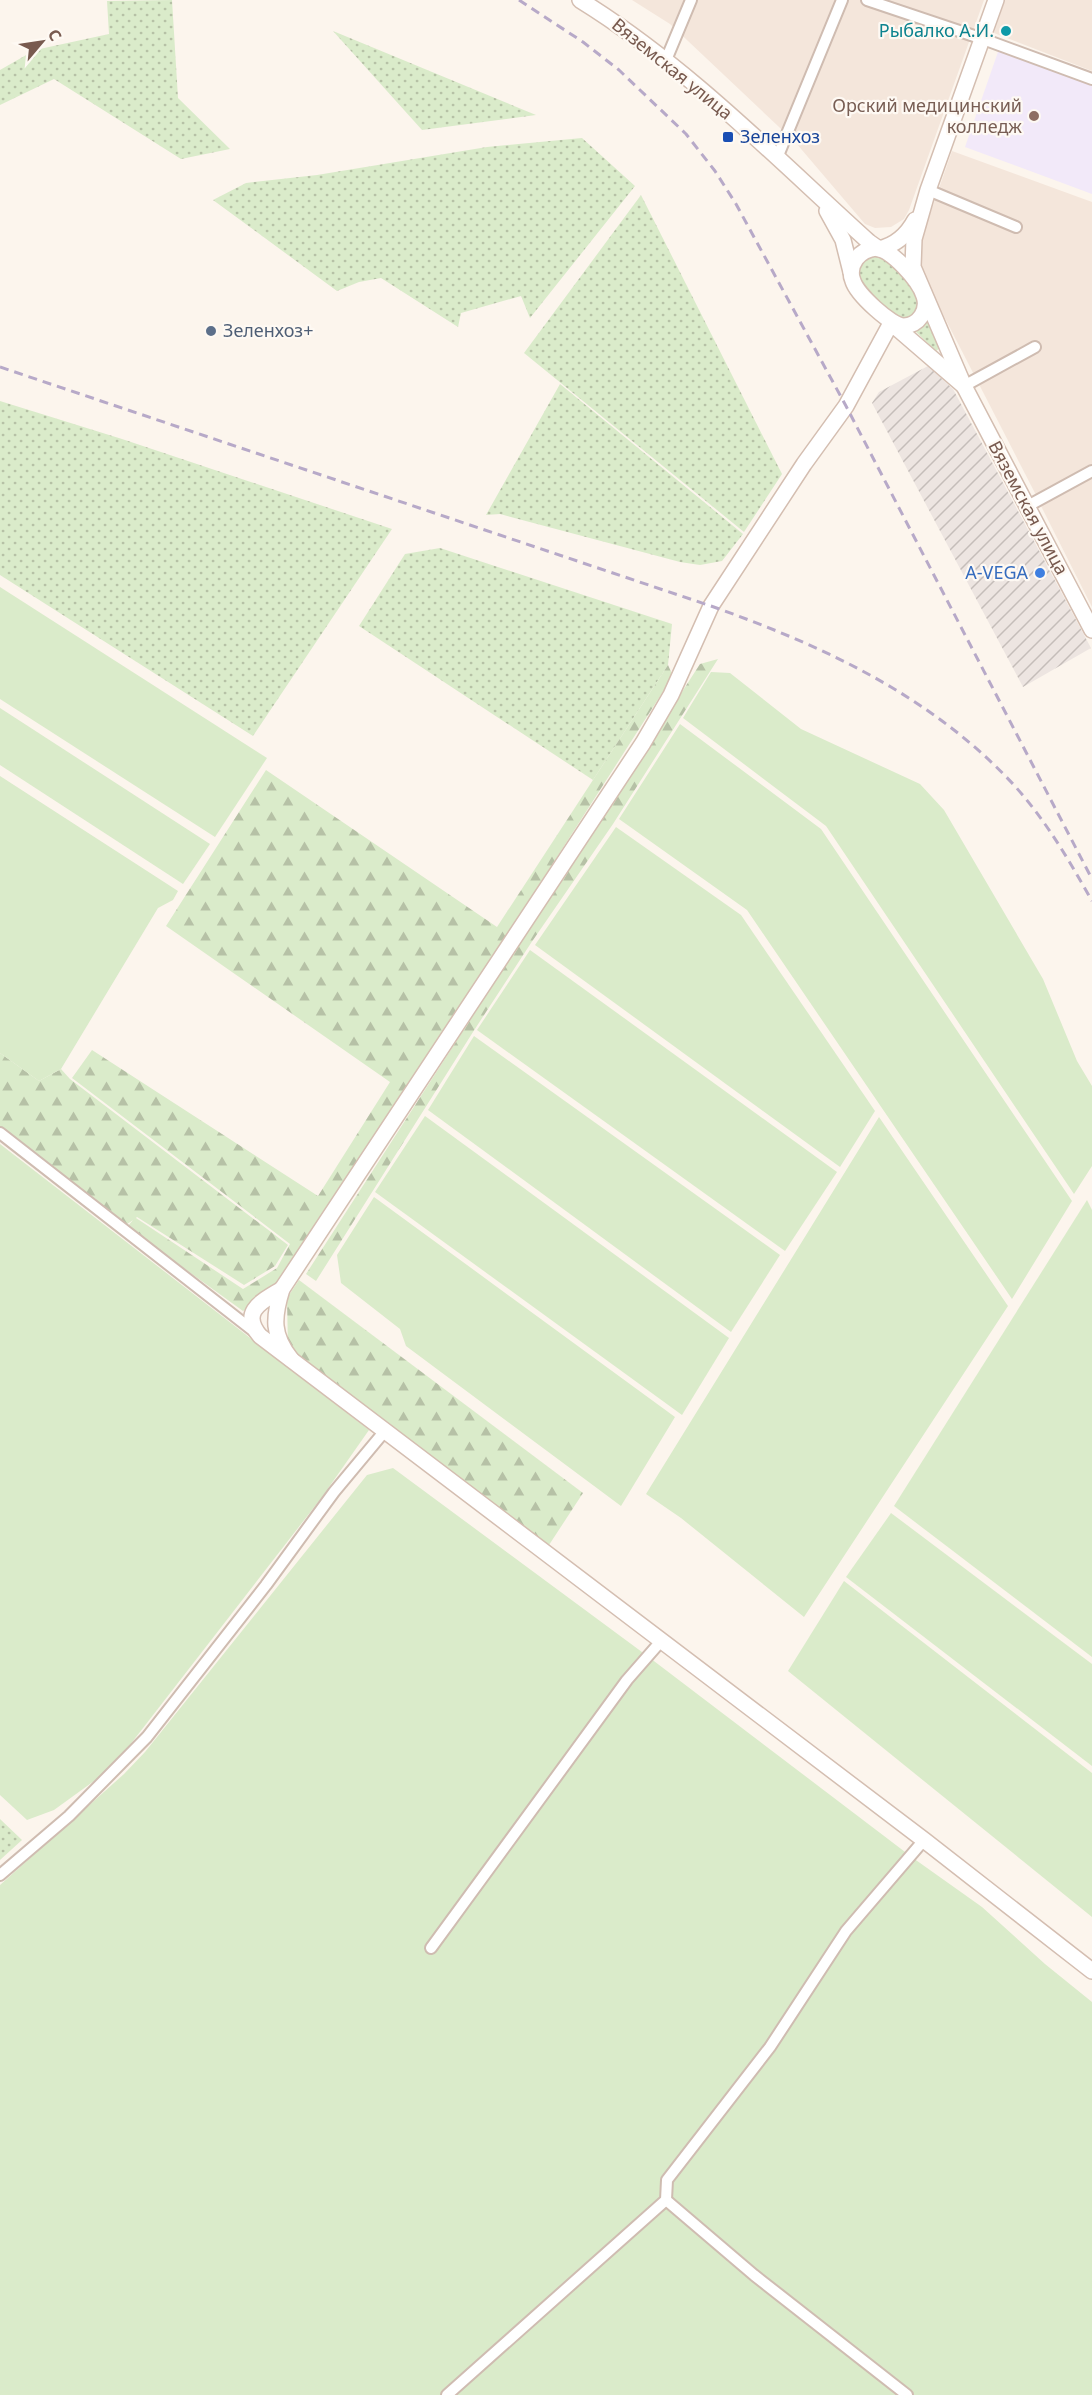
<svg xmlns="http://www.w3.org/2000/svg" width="1092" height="2395" font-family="'Noto Sans',sans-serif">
<defs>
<pattern id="industrial-furrows" width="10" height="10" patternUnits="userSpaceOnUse" patternTransform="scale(1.5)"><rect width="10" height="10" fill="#ede5e1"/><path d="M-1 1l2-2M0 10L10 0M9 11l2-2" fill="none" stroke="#c5bdb9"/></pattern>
<pattern id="grass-dots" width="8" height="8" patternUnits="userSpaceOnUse" patternTransform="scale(1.5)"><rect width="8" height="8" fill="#daebca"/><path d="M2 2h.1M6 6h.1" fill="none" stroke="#b6c1a6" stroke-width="1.8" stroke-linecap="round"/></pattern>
<pattern id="forest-firs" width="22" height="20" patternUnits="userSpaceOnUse" patternTransform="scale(1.5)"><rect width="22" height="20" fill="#daebca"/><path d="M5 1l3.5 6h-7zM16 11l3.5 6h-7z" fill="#b6c1a6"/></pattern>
</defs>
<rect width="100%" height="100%" fill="#fcf5ed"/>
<g fill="#f4e6db">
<polygon points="632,0 984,0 909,210 904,219 891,227 875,228 865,224 796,143 670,24"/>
<polygon points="1005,0 1092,0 1092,71 994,33"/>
<polygon points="952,151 1092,202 1092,464 1036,495 917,264 922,237"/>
<polygon points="1092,478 1092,607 1041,506"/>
</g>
<polygon fill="url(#industrial-furrows)" points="928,366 953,389 1091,648 1023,687 872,403 879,392"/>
<polygon fill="#f2e9f9" points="999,49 1092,84 1092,194 965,147"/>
<g fill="url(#grass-dots)">
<polygon points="172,0 178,98 230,149 181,159 54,79 0,105 0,70 35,50 109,34 107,1"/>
<polygon points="333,31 536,115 422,130"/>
<polygon points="582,138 635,186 530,318 521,296 461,313 458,327 381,278 359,282 337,291 213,200 246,183 317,175 487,147"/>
<polygon points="641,195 782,474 744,532 524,353"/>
<path d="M879 255C898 265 915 286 920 307L910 319 899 320C885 308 848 283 862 263 866 257 872 256 879 255Z"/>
<polygon points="927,318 940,348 936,351 913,329"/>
<polygon points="560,384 743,534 722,561 700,565 680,562 500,514 486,515"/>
<polygon points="0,401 122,439 392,529 253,736 0,575"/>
<polygon points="440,548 672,624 668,665 593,780 359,626 405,554"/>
<polygon points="0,1819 22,1840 0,1860"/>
</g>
<g fill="url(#forest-firs)">
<polygon points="718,659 613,824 531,943 473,1032 316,1281 306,1274 700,664"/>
<polygon points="668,665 673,676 434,1049 278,1288 243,1311 127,1227 133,1220 126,1225 0,1128 0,1053 39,1081 61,1069 70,1079 288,1245 275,1266 244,1285 137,1217 136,1218 243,1289 277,1268 290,1244 72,1078 92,1050 318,1196 390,1082 166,926 266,770 497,927"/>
<polygon points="299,1280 583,1493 549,1545 288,1350 287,1298"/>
</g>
<g fill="#daebca">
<polygon points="0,587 267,758 215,837 0,699"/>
<polygon points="711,672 730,673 801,729 920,784 944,810 1043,979 1077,1061 1092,1086 1092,1166 1074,1194 826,826 683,718"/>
<polygon points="0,708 210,844 183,884 0,765"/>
<polygon points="680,724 821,829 1072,1201 1012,1299 747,910 619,819"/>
<polygon points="0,776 178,891 173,900 158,908 61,1069 39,1081 0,1053"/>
<polygon points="616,827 741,915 875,1111 840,1167 535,945"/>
<polygon points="530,950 837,1172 785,1251 477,1030"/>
<polygon points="474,1036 780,1255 731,1332 428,1110"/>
<polygon points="425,1116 729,1338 682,1415 375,1192"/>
<polygon points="879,1117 1008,1306 804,1617 681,1518 646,1494"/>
<polygon points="0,1144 369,1430 322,1497 112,1768 54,1810 27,1820 0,1795"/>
<polygon points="374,1197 675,1417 621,1506 406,1346 400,1329 341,1283 337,1255"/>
<polygon points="1087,1200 1092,1210 1092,1657 894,1506"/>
<polygon points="393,1468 646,1655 913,1858 982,1907 1045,1964 1092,2002 1092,2395 0,2395 0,1885 124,1774 145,1752 367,1475"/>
<polygon points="891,1513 1092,1664 1092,1766 846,1577"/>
<polygon points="844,1581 1092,1773 1092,1917 788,1671"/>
</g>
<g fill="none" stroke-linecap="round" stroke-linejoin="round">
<g stroke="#cfbcb1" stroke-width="14">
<g id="street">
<polyline points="867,0 983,39 1092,79"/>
<polyline points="666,60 691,0"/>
<polyline points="777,158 842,0"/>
<polyline points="928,190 1016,227"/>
<polyline points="964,386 1035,347"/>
<polyline points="1026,507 1092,471"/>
<polyline points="0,1133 255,1332"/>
<polyline points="0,1875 69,1816 147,1737 266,1585 334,1492 384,1432"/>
<polyline points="431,1948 627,1680 662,1640"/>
<polyline points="666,2200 754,2275 907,2395"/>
<polyline points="447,2395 666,2200 667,2180 770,2047 846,1931 924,1840"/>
</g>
</g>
<g stroke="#d4beb1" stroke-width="18">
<g id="secondary">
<path d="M580 0C687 66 776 158 869 242L879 249C896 245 907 235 915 220"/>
<polyline points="996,0 928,190 914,239 913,267 964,386 1092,630"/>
<polyline points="827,211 843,240 851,272"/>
<path d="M876 248C892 250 919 280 924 296 929 310 919 325 904 326 891 326 857 294 853 281 850 274 851 266 856 259 861 252 868 249 876 248Z"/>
<path d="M282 1289C263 1301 239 1311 260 1336L924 1840 1092 1971"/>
<path d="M291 1359C272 1335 273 1318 282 1289L643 743 671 695 711 606 804 464 846 406 891 323 964 386"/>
</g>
</g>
<use href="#street" stroke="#fff" stroke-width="10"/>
<use href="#secondary" stroke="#fff" stroke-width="15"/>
<g stroke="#b7a9c8" stroke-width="3" stroke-dasharray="9 6" stroke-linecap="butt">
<polyline points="519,0 583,42 619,70 686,134 715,171 736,204 846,406 1092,879"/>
<path d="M0 367 711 606C823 646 930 695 1013 784 1045 819 1069 860 1092 901"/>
</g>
</g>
<circle fill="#0f9aa8" stroke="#fef9f3" stroke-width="2" cx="1006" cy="31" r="6"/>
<circle fill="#8d6e63" stroke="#fef9f3" stroke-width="2" cx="1034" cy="116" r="6"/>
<rect fill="#1a4fb4" stroke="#fef9f3" stroke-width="2" x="722" y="131" width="12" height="12" rx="3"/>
<circle fill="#5c6f8a" stroke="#fef9f3" stroke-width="2" cx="211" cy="331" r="6"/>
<circle fill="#3f7fe0" stroke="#fef9f3" stroke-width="2" cx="1040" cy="573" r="6"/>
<g text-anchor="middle" stroke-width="4.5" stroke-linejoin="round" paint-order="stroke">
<g font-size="18" fill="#0d838f" stroke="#fef9f3" text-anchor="end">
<text x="994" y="37">Рыбалко А.И.</text>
</g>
<g font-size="18" fill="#785a4f" stroke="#fef9f3">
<text transform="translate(672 69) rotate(39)" y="6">Вяземская улица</text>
<text transform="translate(1028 508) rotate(62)" y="6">Вяземская улица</text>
</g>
<g font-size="18" fill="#785e54" stroke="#fef9f3" text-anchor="end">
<text x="1022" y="112">Орский медицинский<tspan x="1022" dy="21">колледж</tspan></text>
</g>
<g font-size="18" fill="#164399" stroke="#fef9f3" text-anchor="start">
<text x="740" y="143">Зеленхоз</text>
</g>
<g font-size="18" fill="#4e5e75" stroke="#fef9f3" text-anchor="start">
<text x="223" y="337">Зеленхоз+</text>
</g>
<g font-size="18" fill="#366cbe" stroke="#fef9f3" text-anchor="end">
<text x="1028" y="579">A-VEGA</text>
</g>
</g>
<g transform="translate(42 42) rotate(61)" stroke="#fef9f3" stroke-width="4.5" paint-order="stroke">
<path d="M0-4.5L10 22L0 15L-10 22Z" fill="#785a4f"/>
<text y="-9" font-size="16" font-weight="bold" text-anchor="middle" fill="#785a4f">С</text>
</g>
</svg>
